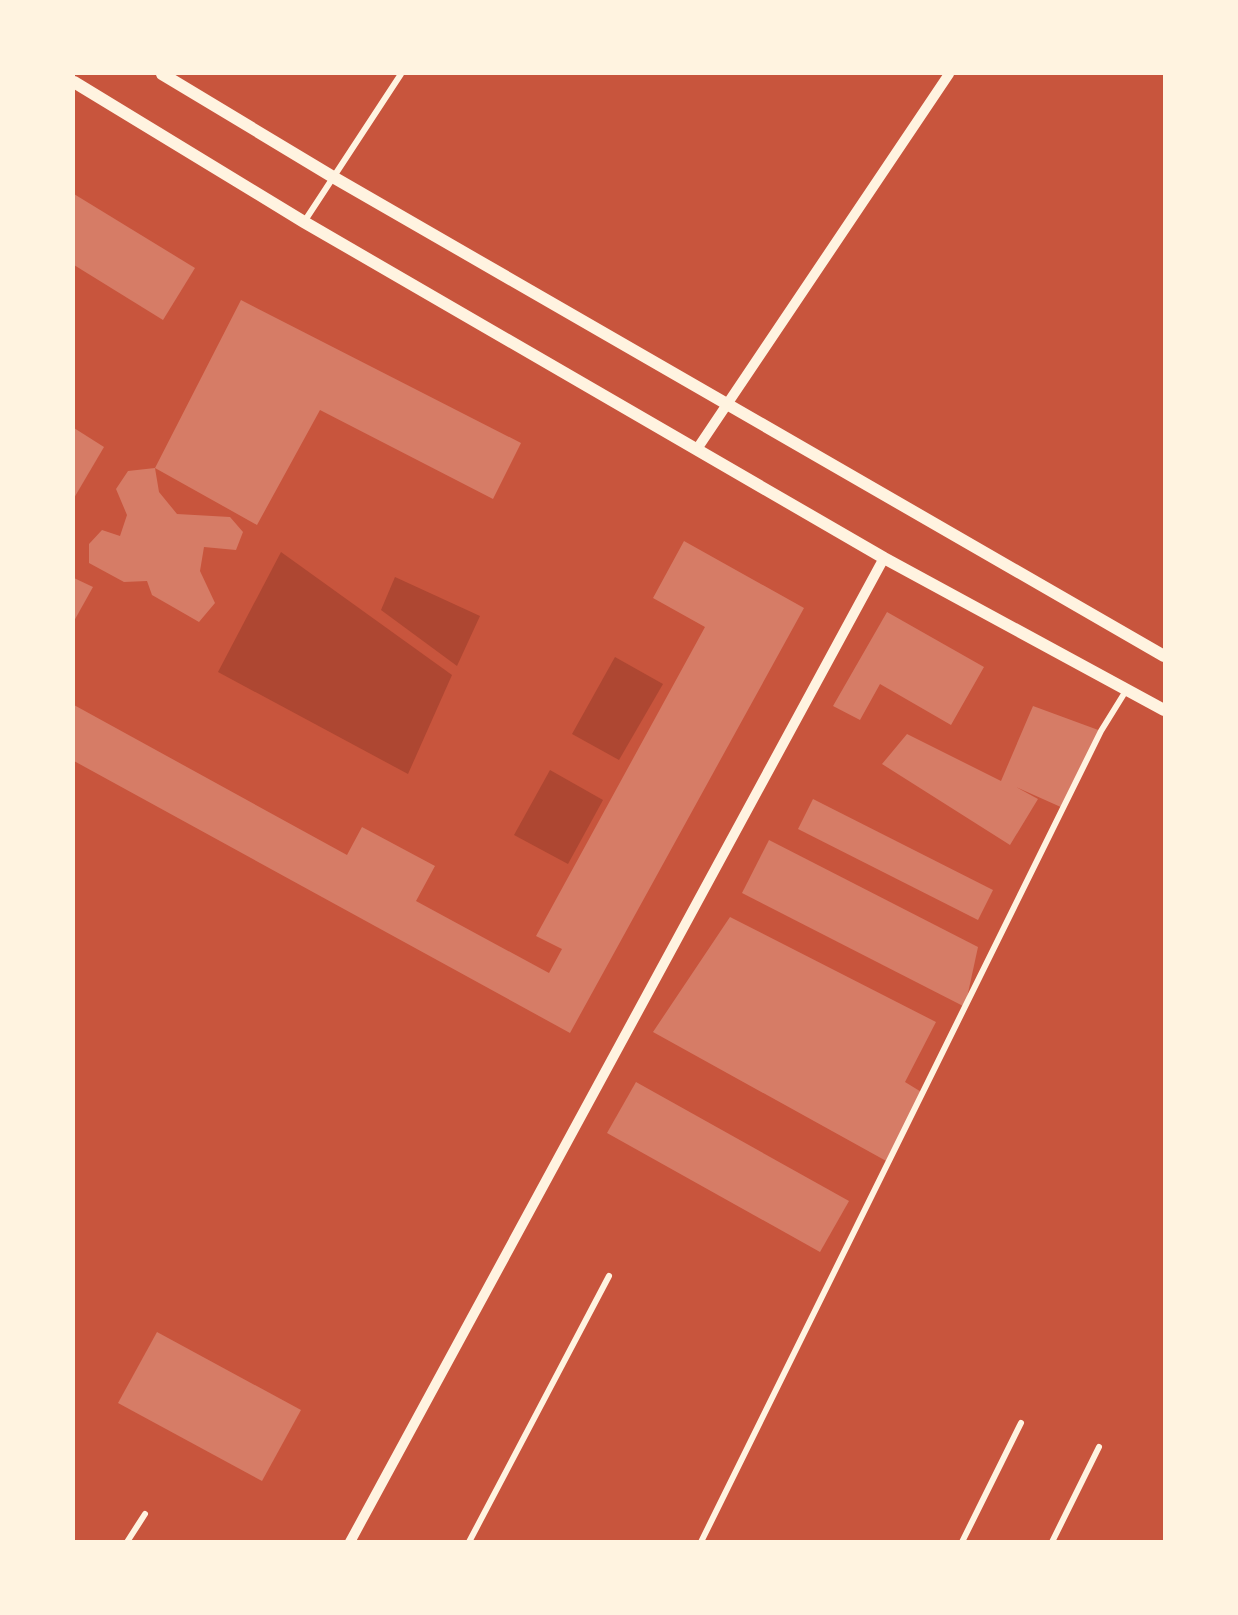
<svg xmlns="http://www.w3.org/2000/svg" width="1238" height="1615" font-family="'Asap Condensed',sans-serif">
<rect width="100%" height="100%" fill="#c8553d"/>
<g fill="#ae4732">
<polygon points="281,552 452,675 408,774 218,672"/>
<polygon points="395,577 480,616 457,666 381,610"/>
<polygon points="615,657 663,684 619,760 572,734"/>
<polygon points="550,770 603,800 568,864 514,835"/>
</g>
<g fill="#d67c66">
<polygon points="74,194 195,268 163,320 74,265"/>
<polygon points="241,300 521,443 493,499 320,410 257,525 155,468 159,492 177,514 230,517 243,532 236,550 204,547 200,571 215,603 199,622 152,595 147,581 124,582 89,563 89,544 102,530 120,536 127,515 116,489 128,471 155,468"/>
<polygon points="74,428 104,447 74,498"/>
<polygon points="684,541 804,608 570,1033 74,761 74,705 347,855 362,827 435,866 416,901 549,973 562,949 536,936 705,627 653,598"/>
<polygon points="74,578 93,587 74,621"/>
<polygon points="887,612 984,667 951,725 880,684 860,720 833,706"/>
<polygon points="1033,706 1101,731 1063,808 1016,787 1038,799 1010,845 882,764 907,734 1001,781"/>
<polygon points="813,799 993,890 978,920 798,829"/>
<polygon points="769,840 978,947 965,1007 742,893"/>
<polygon points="730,917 936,1022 905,1082 923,1093 888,1162 653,1032"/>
<polygon points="636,1082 849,1201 820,1252 607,1133"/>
<polygon points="157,1332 301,1410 262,1481 118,1403"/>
</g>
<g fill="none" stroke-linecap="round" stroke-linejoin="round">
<g stroke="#fff3e0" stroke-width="6">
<polyline points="304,222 401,74"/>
<polyline points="127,1542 145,1514"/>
<polyline points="469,1542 609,1276"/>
<polyline points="701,1542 1101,731 1127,689"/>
<polyline points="962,1542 1021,1423"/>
<polyline points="1052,1542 1099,1447"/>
</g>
<g stroke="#fff3e0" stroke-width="10">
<polyline points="697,449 949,74"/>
<polyline points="350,1542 884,558"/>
</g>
<g stroke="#fff3e0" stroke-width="12">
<polyline points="162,74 333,177 1164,656"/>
<polyline points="74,82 304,222 884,558 1164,710"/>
</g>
</g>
<rect width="1238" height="1615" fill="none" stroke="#fff3e0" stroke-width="150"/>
</svg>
